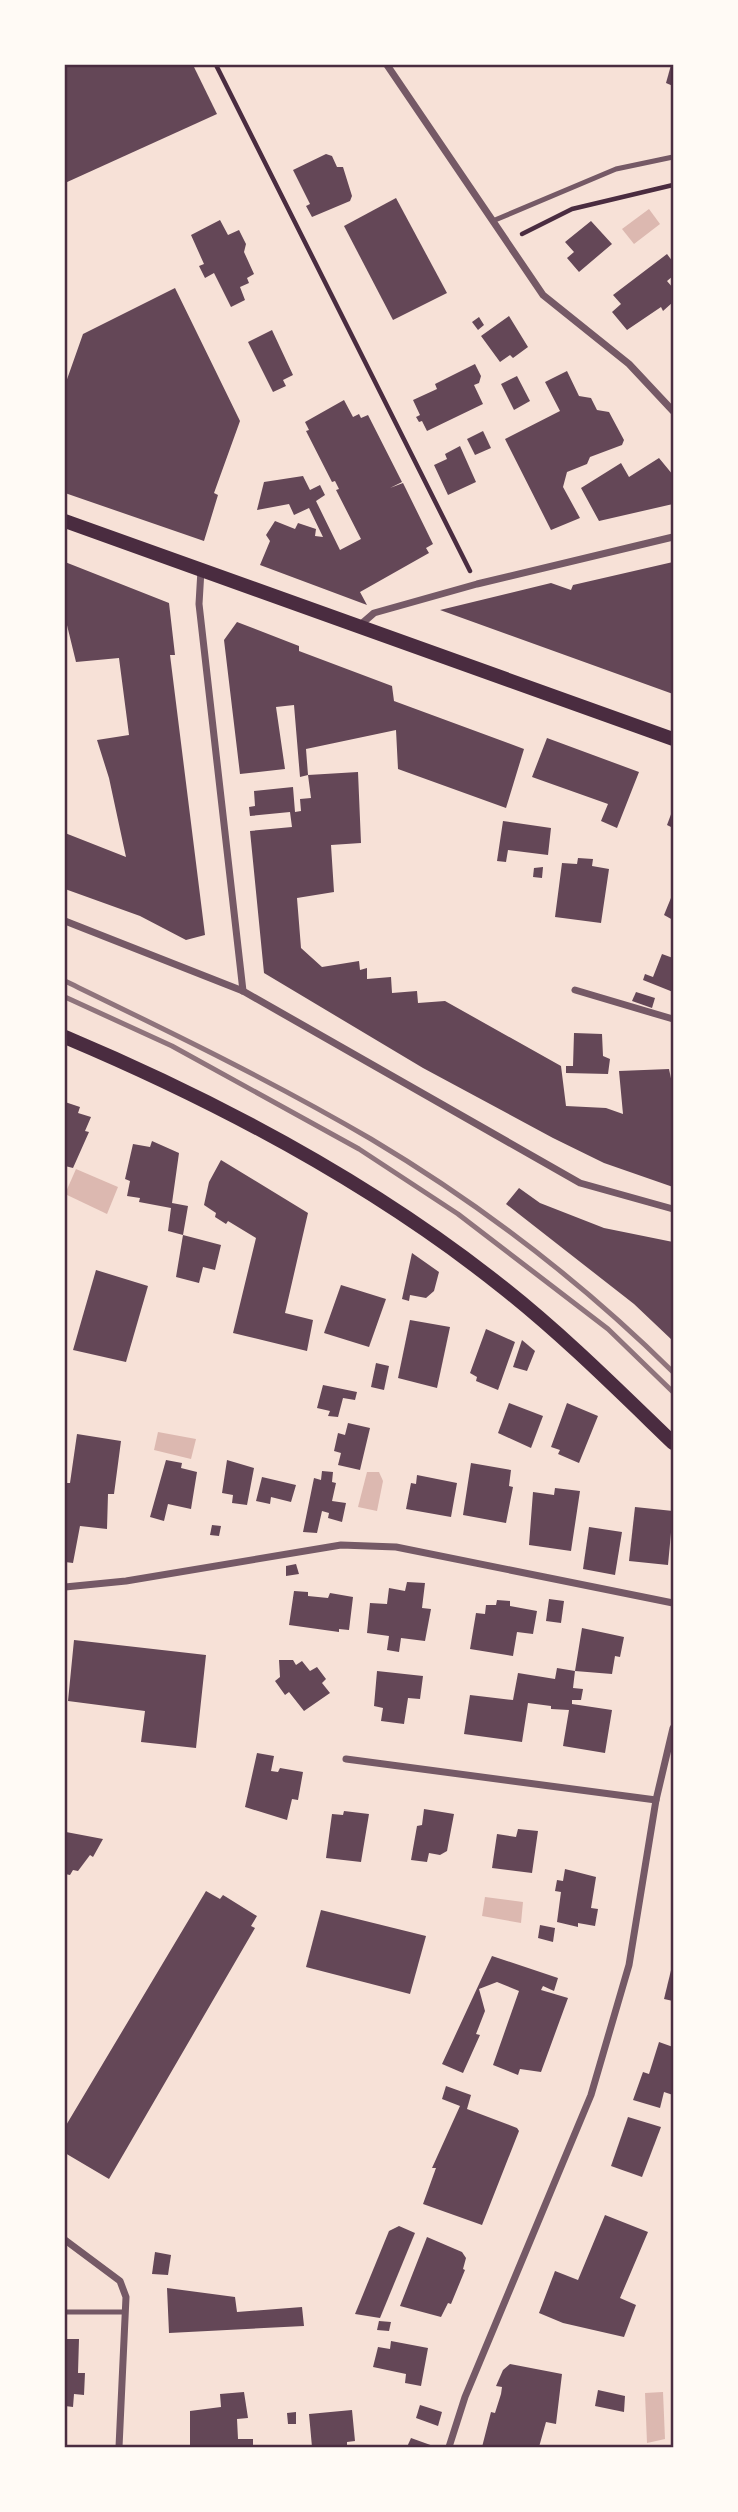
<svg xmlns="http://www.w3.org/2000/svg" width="738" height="2512" font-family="'Open Sans',sans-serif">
<rect width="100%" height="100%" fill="#f7e1d7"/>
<g fill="#dcb8b0">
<polygon points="649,209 660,224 634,244 622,229"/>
<polygon points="76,1169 118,1187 107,1214 65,1194"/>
<polygon points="158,1432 196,1439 191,1459 154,1450"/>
<polygon points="367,1472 379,1472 383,1481 377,1511 358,1507"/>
<polygon points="485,1897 523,1902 521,1923 482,1916"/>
<polygon points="663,2392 665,2439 647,2443 645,2393"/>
</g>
<g fill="#644757">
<polygon points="65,65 193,65 217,114 65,183"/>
<polygon points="671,65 673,65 673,86 666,83"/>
<polygon points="326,154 332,156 337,167 343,167 352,196 350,201 312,217 306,206 310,204 293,170"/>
<polygon points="396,198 447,293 393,320 344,226"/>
<polygon points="220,220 228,235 239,230 246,244 244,252 254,274 247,278 249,283 240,287 245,300 231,307 214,273 205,278 199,266 204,264 191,235"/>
<polygon points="591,221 612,244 579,272 567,258 574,252 565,242"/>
<polygon points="667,254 673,262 673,276 667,281 673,288 673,302 663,311 661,307 627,330 612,312 621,304 613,295"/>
<polygon points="175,288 240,421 214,493 218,495 204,541 65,493 65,385 83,334"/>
<polygon points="509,316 528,347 513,358 510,355 500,362 481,336"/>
<polygon points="479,317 484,325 478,330 472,322"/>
<polygon points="272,330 293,375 283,380 286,386 273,392 248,342"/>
<polygon points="475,364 481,376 479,383 474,385 483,404 427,431 422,421 419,422 416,417 420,415 413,400 437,389 435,384"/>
<polygon points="567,371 579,396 591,398 597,410 609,412 624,440 622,445 590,457 587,464 567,472 563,487 580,518 551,530 505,439 560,411 545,382"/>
<polygon points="517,376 530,401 514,410 501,384"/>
<polygon points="344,400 353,417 359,414 361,418 368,415 402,482 390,488 403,483 433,544 426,548 429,553 360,592 367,605 260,565 270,541 266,535 275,521 295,529 298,523 316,529 315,536 323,537 309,508 294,515 289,504 257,510 264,482 303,476 310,490 320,485 325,495 316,501 340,550 361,539 336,490 339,489 335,481 332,482 306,431 309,430 305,422"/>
<polygon points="483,431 491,448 475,455 467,439"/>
<polygon points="460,446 476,482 448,495 434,465 447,459 445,454"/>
<polygon points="659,458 673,475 673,504 599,521 581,488 621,463 629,477"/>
<polygon points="65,562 169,603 175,655 170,655 205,935 186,940 140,916 65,889 65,833 126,857 109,778 97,740 129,735 119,658 76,662 65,617"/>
<polygon points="673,562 673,694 440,610 551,583 571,590 573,585"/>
<polygon points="237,622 299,646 299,651 392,686 394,701 524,749 506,808 398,769 396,730 306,749 308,775 300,777 294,705 276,707 285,769 240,774 224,640"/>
<polygon points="547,738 639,772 617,828 601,821 608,804 532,777"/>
<polygon points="358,772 361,843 331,845 334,892 297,898 301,948 322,967 359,961 360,970 367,968 367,979 391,977 392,993 417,991 418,1003 445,1001 561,1066 566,1106 606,1108 623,1114 619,1071 669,1069 673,1088 673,1187 604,1163 553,1138 423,1068 264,973 250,831 292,827 290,812 250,816 249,807 255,806 254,791 293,787 295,812 301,811 300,799 311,798 308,775"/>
<polygon points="673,809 673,828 667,825"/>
<polygon points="503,821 551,828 548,855 508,850 506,862 497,861"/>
<polygon points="578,858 593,859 592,866 609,869 601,923 555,917 562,863 577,864"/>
<polygon points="543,867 542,878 533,877 534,868"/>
<polygon points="673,893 673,920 664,915"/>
<polygon points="662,954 673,958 673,992 643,980 645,974 653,977"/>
<polygon points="636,992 655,998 652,1008 632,1001"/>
<polygon points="574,1033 602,1034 603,1056 610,1059 608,1074 566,1073 566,1066 573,1066"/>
<polygon points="65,1102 80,1107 78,1113 91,1117 85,1131 89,1132 73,1168 65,1166"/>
<polygon points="152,1141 179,1153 172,1203 188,1206 183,1235 168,1231 171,1208 139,1202 140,1198 127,1196 130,1181 125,1179 133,1144 150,1147"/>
<polygon points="221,1160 308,1213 285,1313 313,1320 307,1351 233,1333 256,1238 228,1221 226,1224 215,1217 216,1213 204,1205 209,1182"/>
<polygon points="519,1188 540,1203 604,1228 673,1242 673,1341 634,1304 506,1204"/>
<polygon points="183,1235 221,1245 215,1270 203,1267 199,1283 176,1277"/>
<polygon points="412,1253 439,1272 434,1291 426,1298 410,1295 409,1301 402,1299"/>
<polygon points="96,1270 148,1286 126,1362 73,1350"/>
<polygon points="341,1285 386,1299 369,1347 324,1333"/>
<polygon points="410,1320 450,1327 437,1388 398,1378"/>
<polygon points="486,1329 515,1342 498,1390 476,1381 477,1377 470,1373"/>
<polygon points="522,1340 535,1351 527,1371 513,1367"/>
<polygon points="376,1363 389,1366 384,1390 371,1387"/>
<polygon points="323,1385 357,1392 355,1400 343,1398 338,1417 328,1416 330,1411 317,1408"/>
<polygon points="509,1403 543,1416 531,1448 498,1433"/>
<polygon points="567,1403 598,1416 579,1463 558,1454 560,1450 551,1447"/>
<polygon points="348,1423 370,1428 360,1470 338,1465 341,1453 334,1451 338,1433 345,1435"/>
<polygon points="77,1434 121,1441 114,1494 108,1494 107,1529 80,1526 73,1563 65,1562 65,1483 70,1483"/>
<polygon points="166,1460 182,1463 181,1468 197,1472 191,1509 168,1504 164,1521 150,1517"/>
<polygon points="227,1460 254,1468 247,1505 232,1503 233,1495 222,1493"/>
<polygon points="471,1463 511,1470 509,1486 513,1487 506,1523 463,1515"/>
<polygon points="322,1471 333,1472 332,1482 336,1483 332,1501 346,1503 342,1522 328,1518 329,1513 322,1511 317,1533 303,1532 314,1478 321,1480"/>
<polygon points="417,1475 457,1483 451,1517 406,1509 411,1483 416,1484"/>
<polygon points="262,1477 296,1485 291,1502 271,1497 270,1504 256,1501"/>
<polygon points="555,1488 580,1491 571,1551 529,1545 533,1492 554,1495"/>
<polygon points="635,1507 673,1511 668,1565 629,1561"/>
<polygon points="212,1525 221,1526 219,1536 210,1535"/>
<polygon points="589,1527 622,1532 615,1575 583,1569"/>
<polygon points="296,1564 299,1574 286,1576 286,1566"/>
<polygon points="407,1582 425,1583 422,1608 431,1609 425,1641 401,1638 399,1652 387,1650 389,1636 367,1633 370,1603 387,1604 389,1588 405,1591"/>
<polygon points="294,1591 308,1592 308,1596 328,1598 330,1593 353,1597 349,1630 339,1629 339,1632 289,1625"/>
<polygon points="549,1599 564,1601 561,1623 546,1621"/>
<polygon points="497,1600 510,1601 510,1606 537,1611 533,1634 517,1632 513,1656 470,1649 476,1613 485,1614 486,1605 496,1605"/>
<polygon points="582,1628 624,1637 620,1657 615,1656 612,1674 575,1671"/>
<polygon points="74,1640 206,1655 196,1748 141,1742 145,1711 68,1701"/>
<polygon points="279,1660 293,1660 296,1665 302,1661 310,1671 317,1667 326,1679 322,1683 330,1693 304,1711 289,1692 285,1695 275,1681 280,1677"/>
<polygon points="557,1668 575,1671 573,1688 583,1689 581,1700 572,1700 572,1704 612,1710 605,1753 563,1746 569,1710 551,1709 551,1706 528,1703 522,1742 464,1734 470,1695 513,1700 518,1673 555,1679"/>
<polygon points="377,1671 423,1676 420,1699 408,1698 404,1724 381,1721 383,1708 374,1706"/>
<polygon points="257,1753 274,1756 271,1771 278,1772 280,1768 303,1772 298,1800 292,1799 287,1820 245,1807"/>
<polygon points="424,1809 454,1814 447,1851 440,1855 429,1853 427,1862 411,1860 417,1826 422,1825"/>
<polygon points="344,1811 369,1814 361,1862 326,1858 332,1814 343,1815"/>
<polygon points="518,1829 538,1831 532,1873 492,1868 497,1834 516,1837"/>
<polygon points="66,1832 103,1839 93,1857 90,1855 78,1871 73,1870 70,1875 65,1874"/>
<polygon points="565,1869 596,1877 591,1908 598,1909 595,1926 578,1923 578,1927 557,1922 561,1892 555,1891 557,1880 563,1881"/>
<polygon points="206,1891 220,1899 223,1895 257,1916 251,1926 255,1928 109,2179 65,2153 65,2127"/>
<polygon points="321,1910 426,1936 410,1994 306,1967"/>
<polygon points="540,1925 555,1928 553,1942 538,1938"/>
<polygon points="492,1956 558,1978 554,1991 543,1986 541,1990 568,1998 541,2072 520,2069 518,2075 493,2065 519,1991 497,1982 479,1989 485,2011 476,2034 480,2035 463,2073 442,2064"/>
<polygon points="673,1962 673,2001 664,1999"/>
<polygon points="659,2042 673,2047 673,2095 664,2092 660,2108 633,2100 643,2072 649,2074"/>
<polygon points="446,2086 471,2095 467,2109 517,2128 519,2131 482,2225 423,2204 436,2168 432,2168 460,2106 442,2099"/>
<polygon points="628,2117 661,2127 642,2177 611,2166"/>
<polygon points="605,2215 648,2232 620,2298 636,2305 624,2337 563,2323 539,2313 555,2271 578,2280"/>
<polygon points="399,2226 415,2233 380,2318 355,2314 389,2231"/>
<polygon points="427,2237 462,2252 466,2258 463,2269 465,2270 451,2304 448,2303 441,2317 400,2306"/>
<polygon points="155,2252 171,2255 168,2275 152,2274"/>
<polygon points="167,2288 235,2297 237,2312 302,2307 304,2326 169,2333"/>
<polygon points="379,2321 391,2322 389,2331 377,2330"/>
<polygon points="65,2339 79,2339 78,2373 85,2373 84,2395 74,2394 73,2407 65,2406"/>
<polygon points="391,2341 428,2348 421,2386 405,2383 406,2374 373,2367 378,2347 390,2349"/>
<polygon points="510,2364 562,2374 556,2424 546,2422 539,2447 482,2447 491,2412 495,2413 501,2394 502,2387 496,2386 503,2370"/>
<polygon points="598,2390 625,2396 624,2412 595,2406"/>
<polygon points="244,2392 248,2418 237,2419 238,2439 253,2439 253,2447 190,2447 190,2411 221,2407 220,2394"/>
<polygon points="420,2405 442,2412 438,2426 416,2418"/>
<polygon points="352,2410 355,2441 347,2442 347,2447 312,2447 309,2414"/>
<polygon points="296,2412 296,2424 288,2424 287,2413"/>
<polygon points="411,2438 436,2447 407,2447"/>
</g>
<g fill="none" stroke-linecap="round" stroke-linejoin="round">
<g stroke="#4a2c40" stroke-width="4.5">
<polyline points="216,65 470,571"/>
<polyline points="522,234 572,209 673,185"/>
</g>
<g stroke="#755966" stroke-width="5">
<polyline points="495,220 616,169 673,157"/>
<polyline points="65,2312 125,2312"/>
</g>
<g stroke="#755966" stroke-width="7">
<polyline points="387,65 543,295 629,364 673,411"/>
<polyline points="201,570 199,604 243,991"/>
<polyline points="359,626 374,613 477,584 673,537"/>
<polyline points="65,921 243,991 580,1183 673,1209"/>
<polyline points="575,990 673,1019"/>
<polyline points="65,1587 126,1581 341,1545 396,1547 673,1603"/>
<polyline points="346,1759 656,1800"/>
<polyline points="65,2240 120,2281 126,2297 119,2447"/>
<polyline points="449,2447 465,2397 591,2095 629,1965 656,1800 673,1728"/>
</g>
<g stroke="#4a2c40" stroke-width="14">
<polyline points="65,521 673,739"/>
<path d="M65 1037C219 1102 369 1181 501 1286 562 1334 617 1389 673 1443"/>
</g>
<g stroke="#8f747c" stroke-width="5">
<path d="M65 981C168 1031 272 1081 371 1139 480 1204 583 1283 673 1372"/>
<polyline points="65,997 172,1046 359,1149 458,1214 608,1329 673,1392"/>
</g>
</g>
<rect width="738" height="2512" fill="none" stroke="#fffaf5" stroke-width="133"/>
<rect x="66" y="66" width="606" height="2380" fill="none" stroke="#4a2c40" stroke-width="2.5"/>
</svg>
